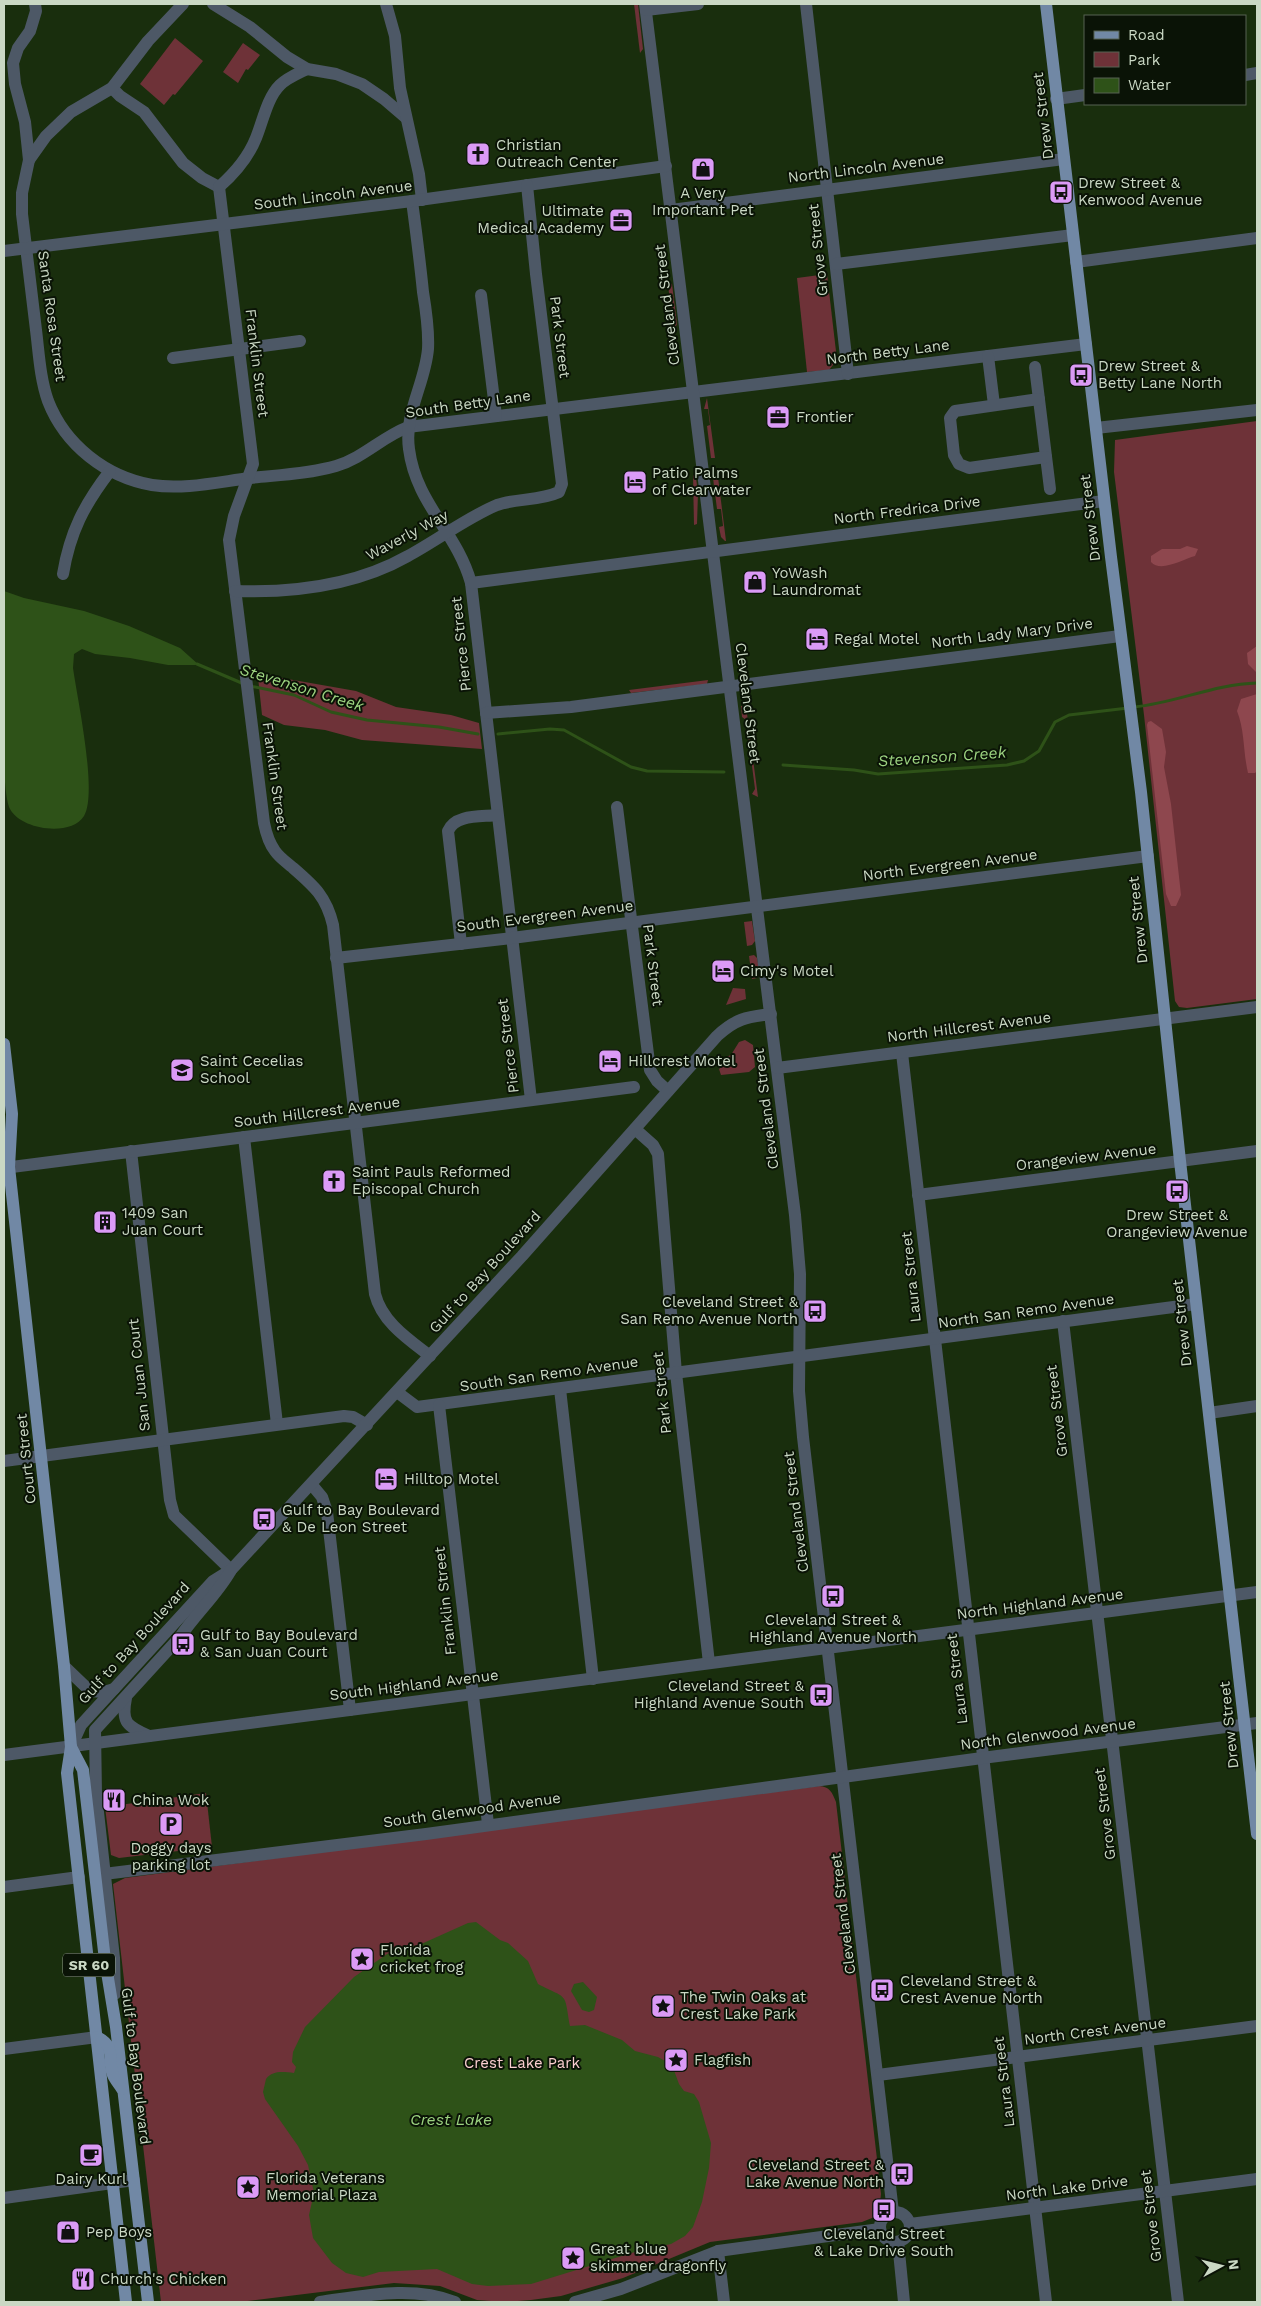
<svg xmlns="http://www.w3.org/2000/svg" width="1261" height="2306" font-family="'Work Sans',sans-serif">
<rect width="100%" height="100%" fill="#192e0d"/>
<g fill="#6e3238">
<polygon points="634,4 638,4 643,49 640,53"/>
<polygon points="175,38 203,61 175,95 173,94 164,105 140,84"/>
<polygon points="243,43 260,55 248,70 246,69 238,83 223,72"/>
<polygon points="827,274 837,360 829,370 807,372 797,278"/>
<polygon points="667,281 672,284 677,324 675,328"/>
<polygon points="707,398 715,458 711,458 707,426 710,425 708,409 704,409"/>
<polygon points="1257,421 1257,999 1187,1008 1179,1007 1175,1001 1144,715 1114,472 1115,440"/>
<polygon points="693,475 696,478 698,493 697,524 694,525"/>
<polygon points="718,477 726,541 725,541 721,537 719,527 723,526 721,509 717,509 713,478"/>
<polygon points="258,677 282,678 356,691 396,707 451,715 479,723 482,749 362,740 325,730 284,725 262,715"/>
<polygon points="708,680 707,684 631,693 629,690"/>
<polygon points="741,706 746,706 758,797 752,794 755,789 746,720 742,717"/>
<polygon points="752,921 755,941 752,945 747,946 744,922"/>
<polygon points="754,955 757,958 760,974 757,978 752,979 749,956"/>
<polygon points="733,988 745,989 746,999 726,1005"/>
<polygon points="745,1040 753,1045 755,1067 749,1072 721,1075 719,1069 724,1065 724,1058 731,1055 739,1042"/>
<path d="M819 1786C830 1787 832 1792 836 1802L881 2194 879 2212 872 2218 862 2222 710 2242 623 2278 561 2296 531 2300 505 2302 477 2300 440 2286 394 2283 239 2302H161L113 1884 125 1878Z"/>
<polygon points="206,1793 212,1847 119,1858 111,1855 105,1807"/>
</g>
<g fill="#8e474e">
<path d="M1187 546 1198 549 1195 556C1183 559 1161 573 1151 562V556L1162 549H1180Z"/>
<polygon points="1257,646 1257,673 1248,664 1247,653"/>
<path d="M1257 694V771L1255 773H1248C1243 752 1245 731 1237 711L1241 699Z"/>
<polygon points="1151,721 1162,729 1166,752 1164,767 1171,804 1181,895 1176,906 1171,906 1166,894 1147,725 1148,722"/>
</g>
<g fill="#2e5218">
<path d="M4 591 24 598 84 611 129 626 180 648 199 665H168L130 658 95 654 82 649 74 654 73 668C77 697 98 793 84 816 71 837 21 830 10 809 5 799 4 768 4 756Z"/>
<path d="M476 1922 500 1940 508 1943 528 1961 538 1984C569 2000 564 1991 570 2026L585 2025 622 2040 635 2051 658 2057 672 2065 679 2084 684 2091 694 2094 699 2102 711 2143 709 2168 702 2202 693 2227 685 2236 671 2244 638 2251 531 2284 488 2286 472 2284 437 2269 379 2272 363 2277 346 2273 332 2263 313 2238 309 2215 314 2193 308 2165 298 2146 265 2099 263 2092 266 2079C273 2070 283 2072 294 2073L296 2067 292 2062 293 2052 305 2027 354 1977 387 1954 403 1948 419 1945 468 1923Z"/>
<polygon points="583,1982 597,1997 594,2010 589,2012 582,2010 571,1991 574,1984"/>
</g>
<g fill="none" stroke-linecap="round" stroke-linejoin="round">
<g stroke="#2e5218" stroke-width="3">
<polyline points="197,664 244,684"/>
<polyline points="250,686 294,695 331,712 367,720 439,727 478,734"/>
<path d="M1134 707C1176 703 1214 684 1257 683"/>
<polyline points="498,734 550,729 564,730 631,767 647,771 724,772"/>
<polyline points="783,765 854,770 878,774 1007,765 1024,761 1039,751 1055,722 1069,715 1128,708"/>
</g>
<g stroke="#4d5866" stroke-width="12">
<path d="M35 4 36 11 30 31 18 48 13 63 15 84 25 122 29 160 22 193V214C27 253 31 291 36 330 39 354 40 378 48 401 65 445 106 477 152 485 183 490 218 482 250 478 278 475 308 474 336 466 363 458 382 437 408 427L1086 344"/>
<polyline points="213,4 250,27 287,57 307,69 336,74 362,84 384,99 405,117"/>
<polyline points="386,4 395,36 400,88 419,174 422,200"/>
<polyline points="645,4 795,1215 800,1274 799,1391 803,1437 893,2212"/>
<polyline points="806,4 848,374"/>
<polyline points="646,10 698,4"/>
<polyline points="1245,75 1257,73"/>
<polyline points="112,88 120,96 144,112 183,163 202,178 219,187"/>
<polyline points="1056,99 1085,95"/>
<polyline points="29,160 46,136 71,112 112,88 148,41 183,4"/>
<path d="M219 187 253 464 234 516 229 540 264 823C266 833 269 843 275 851 279 857 286 862 292 867 314 886 326 896 333 925L375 1294C382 1322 408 1339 430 1356"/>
<path d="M219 187C235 173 248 158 256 138 263 121 267 98 280 85 287 78 297 74 307 69"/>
<path d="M412 201C416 231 420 262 423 292 426 310 429 330 428 349 425 384 404 413 409 449 416 504 457 532 471 583L531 1100"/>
<polyline points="671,210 1064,159"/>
<polyline points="4,251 412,201 666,166"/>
<polyline points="1076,262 1257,238"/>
<polyline points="836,264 1073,235"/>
<polyline points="481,295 496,416"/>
<polyline points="988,356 994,405"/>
<polyline points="173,358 300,341"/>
<polyline points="1035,367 1050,489"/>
<polyline points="1039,399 955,411 950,418 954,455 959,464 969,468 1046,457"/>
<polyline points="1096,428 1257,410"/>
<path d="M63 574C70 532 84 505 110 471"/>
<polyline points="471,583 1104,501"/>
<path d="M235 591C295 593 355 586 408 556 436 541 468 517 497 505 517 498 540 501 559 492L562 484 536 274 527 185"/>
<polyline points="486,713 571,707 1120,636"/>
<polyline points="617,807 650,1070 657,1081 668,1091"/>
<path d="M461 944 448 831C455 814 481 817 497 815"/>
<polyline points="336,958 512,938 1148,856"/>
<polyline points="902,1053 1046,2302"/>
<polyline points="777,1068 1257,1007"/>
<polyline points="635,1129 653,1145 658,1154 676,1373 709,1663"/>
<polyline points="244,1137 277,1424"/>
<polyline points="131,1151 170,1500 174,1515 231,1570"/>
<polyline points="4,1168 634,1087"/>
<polyline points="918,1195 1257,1151"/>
<polyline points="1063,1321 1178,2302"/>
<polyline points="560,1389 593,1679"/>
<polyline points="397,1392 417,1407 1196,1304"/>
<polyline points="439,1405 488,1824"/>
<polyline points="1209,1413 1257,1406"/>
<polyline points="4,1461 344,1416 353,1417 367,1425"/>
<polyline points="312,1485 322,1497 327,1512 350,1710"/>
<polyline points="64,1666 90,1691 104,1692 114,1689"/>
<path d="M126 1698C121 1723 127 1726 149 1736"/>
<polyline points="71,1747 81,1725 91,1714 213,1581 229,1571"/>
<polyline points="4,1755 1257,1592"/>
<polyline points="104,1874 426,1834 982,1758 1257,1723"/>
<polyline points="4,1887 79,1877"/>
<path d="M115 1994 114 1958 96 1794 95 1730 180 1637C196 1613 217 1595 231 1570L522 1256 717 1036C735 1019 746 1017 771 1014"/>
<polyline points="4,2049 97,2037"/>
<polyline points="878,2075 1257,2026"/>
<polyline points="4,2198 134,2180"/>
<circle cx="895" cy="2227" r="15"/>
<polyline points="910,2224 1257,2179"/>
<polyline points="898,2242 904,2302"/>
<polyline points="718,2251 724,2302"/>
<path d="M320 2302C364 2296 412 2285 455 2302"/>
<polyline points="575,2302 621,2289 718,2251 880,2229"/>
</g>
<g stroke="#7188a5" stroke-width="12">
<polyline points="1046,4 1111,557 1141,792 1180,1161 1257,1834"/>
<polyline points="4,1044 12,1114 9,1167 64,1666 71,1747 67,1773 126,2302"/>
<polyline points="71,1747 83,1770 105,1960 116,2027 148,2302"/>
<path d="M97 2037C117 2047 107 2059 113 2075 115 2080 119 2084 122 2089"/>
</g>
</g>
<defs>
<g id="church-square" transform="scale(1.25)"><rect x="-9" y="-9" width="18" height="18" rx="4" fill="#db9af6" stroke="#0a1306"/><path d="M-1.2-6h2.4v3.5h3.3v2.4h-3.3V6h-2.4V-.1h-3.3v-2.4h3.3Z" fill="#111"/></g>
<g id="shop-square" transform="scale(1.25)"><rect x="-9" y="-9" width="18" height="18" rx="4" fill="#db9af6" stroke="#0a1306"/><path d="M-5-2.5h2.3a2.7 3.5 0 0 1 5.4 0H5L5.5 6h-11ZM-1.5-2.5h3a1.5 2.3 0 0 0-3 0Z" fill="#111"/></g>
<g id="bus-square" transform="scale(1.25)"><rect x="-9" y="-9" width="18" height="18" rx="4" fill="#db9af6" stroke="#0a1306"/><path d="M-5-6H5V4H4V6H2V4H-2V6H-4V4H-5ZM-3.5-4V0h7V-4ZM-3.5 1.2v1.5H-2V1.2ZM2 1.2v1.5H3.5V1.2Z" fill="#111"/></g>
<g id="office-square" transform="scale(1.25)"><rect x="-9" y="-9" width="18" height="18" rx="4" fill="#db9af6" stroke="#0a1306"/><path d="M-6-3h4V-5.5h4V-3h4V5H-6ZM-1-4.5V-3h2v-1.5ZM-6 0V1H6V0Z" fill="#111"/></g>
<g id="hotel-square" transform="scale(1.25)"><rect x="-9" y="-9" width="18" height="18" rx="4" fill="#db9af6" stroke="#0a1306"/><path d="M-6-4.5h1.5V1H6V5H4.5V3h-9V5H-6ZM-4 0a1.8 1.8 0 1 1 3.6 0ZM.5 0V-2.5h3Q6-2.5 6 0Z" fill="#111"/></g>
<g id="school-square" transform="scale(1.25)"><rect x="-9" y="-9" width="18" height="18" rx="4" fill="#db9af6" stroke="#0a1306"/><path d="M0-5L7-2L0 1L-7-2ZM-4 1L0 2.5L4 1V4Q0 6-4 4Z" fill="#111"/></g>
<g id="building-square" transform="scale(1.25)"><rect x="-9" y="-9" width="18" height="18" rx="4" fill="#db9af6" stroke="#0a1306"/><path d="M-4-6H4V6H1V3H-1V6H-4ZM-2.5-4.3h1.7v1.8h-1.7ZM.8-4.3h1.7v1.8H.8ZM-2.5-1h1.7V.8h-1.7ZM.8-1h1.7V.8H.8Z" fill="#111"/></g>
<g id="restaurant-square" transform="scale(1.25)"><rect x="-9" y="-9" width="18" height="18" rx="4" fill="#db9af6" stroke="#0a1306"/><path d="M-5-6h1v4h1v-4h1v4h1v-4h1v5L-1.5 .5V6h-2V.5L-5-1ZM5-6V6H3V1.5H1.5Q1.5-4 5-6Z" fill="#111"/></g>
<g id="parking-square" transform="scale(1.25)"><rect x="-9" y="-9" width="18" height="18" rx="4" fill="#db9af6" stroke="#0a1306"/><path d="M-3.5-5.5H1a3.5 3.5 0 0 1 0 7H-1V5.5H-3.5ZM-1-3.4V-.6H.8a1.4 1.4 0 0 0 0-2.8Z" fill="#111"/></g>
<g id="sight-square" transform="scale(1.25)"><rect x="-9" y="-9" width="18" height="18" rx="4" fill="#db9af6" stroke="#0a1306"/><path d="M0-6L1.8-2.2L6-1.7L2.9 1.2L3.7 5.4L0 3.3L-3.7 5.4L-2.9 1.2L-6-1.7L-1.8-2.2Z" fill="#111"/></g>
<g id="cafe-square" transform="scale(1.25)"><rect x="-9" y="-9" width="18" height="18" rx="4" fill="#db9af6" stroke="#0a1306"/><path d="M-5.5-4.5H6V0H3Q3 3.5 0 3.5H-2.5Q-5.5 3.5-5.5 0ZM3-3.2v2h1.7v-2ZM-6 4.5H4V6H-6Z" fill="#111"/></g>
</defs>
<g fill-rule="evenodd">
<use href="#church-square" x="478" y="154"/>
<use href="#shop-square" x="703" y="169"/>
<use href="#bus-square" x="1061" y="192"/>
<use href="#office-square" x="621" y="220"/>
<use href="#bus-square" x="1081" y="375"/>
<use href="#office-square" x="778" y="417"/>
<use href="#hotel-square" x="635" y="482"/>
<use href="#shop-square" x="755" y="582"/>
<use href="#hotel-square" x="817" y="639"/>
<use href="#hotel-square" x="723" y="971"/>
<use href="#hotel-square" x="610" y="1061"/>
<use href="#school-square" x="182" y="1070"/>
<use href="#church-square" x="334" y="1181"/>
<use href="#bus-square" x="1177" y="1191"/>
<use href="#building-square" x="105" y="1222"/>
<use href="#bus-square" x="815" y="1311"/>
<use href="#hotel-square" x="386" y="1479"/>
<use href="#bus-square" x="264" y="1519"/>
<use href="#bus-square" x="833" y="1596"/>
<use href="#bus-square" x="183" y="1644"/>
<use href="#bus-square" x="821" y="1695"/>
<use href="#restaurant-square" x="114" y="1800"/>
<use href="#parking-square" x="171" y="1824"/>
<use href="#sight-square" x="362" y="1959"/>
<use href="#bus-square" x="882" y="1990"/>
<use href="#sight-square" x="663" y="2006"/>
<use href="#sight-square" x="676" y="2060"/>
<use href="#cafe-square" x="91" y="2155"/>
<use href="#bus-square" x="902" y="2174"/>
<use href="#sight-square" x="248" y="2187"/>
<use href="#bus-square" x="884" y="2210"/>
<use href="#shop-square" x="68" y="2232"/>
<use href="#sight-square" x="573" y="2258"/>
<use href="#restaurant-square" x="83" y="2279"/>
</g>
<g text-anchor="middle" stroke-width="4" stroke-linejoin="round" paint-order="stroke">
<rect fill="#0a1306" stroke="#909d8b" stroke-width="1" x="63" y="1953.5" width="52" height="23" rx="4"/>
<g font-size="14" font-weight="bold" fill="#cad8c4">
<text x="89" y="1970">SR 60</text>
</g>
<g font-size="15" fill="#cad8c4" stroke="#0a1306">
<text transform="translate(1043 116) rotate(-97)" y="5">Drew Street</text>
<text transform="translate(866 168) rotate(-7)" y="5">North Lincoln Avenue</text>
<text transform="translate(333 195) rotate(-7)" y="5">South Lincoln Avenue</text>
<text transform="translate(818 250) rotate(-96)" y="5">Grove Street</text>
<text transform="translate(667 305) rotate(-97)" y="5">Cleveland Street</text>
<text transform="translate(52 316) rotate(82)" y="5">Santa Rosa Street</text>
<text transform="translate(560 337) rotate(83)" y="5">Park Street</text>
<text transform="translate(888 352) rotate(-7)" y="5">North Betty Lane</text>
<text transform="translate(257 363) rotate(83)" y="5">Franklin Street</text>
<text transform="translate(468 404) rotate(-8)" y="5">South Betty Lane</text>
<text transform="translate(907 510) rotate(-7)" y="5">North Fredrica Drive</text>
<text transform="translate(1090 518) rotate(-97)" y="5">Drew Street</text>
<text transform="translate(407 535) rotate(-28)" y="5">Waverly Way</text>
<text transform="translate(1012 633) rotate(-7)" y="5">North Lady Mary Drive</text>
<text transform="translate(461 644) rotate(-96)" y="5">Pierce Street</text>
<text transform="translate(748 703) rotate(83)" y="5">Cleveland Street</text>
<text transform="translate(275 776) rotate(82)" y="5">Franklin Street</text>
<text transform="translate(950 865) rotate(-7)" y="5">North Evergreen Avenue</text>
<text transform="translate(545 916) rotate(-7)" y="5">South Evergreen Avenue</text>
<text transform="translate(1138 920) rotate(-96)" y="5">Drew Street</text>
<text transform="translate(653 965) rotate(83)" y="5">Park Street</text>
<text transform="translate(969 1027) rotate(-7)" y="5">North Hillcrest Avenue</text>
<text transform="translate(508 1046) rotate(-97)" y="5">Pierce Street</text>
<text transform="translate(766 1109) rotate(-97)" y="5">Cleveland Street</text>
<text transform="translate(317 1112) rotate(-7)" y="5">South Hillcrest Avenue</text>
<text transform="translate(1086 1157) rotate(-7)" y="5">Orangeview Avenue</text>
<text transform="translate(485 1272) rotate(-48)" y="5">Gulf to Bay Boulevard</text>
<text transform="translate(911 1277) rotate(-96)" y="5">Laura Street</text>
<text transform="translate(1026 1311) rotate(-8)" y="5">North San Remo Avenue</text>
<text transform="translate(1182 1323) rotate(-96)" y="5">Drew Street</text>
<text transform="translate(549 1374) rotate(-8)" y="5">South San Remo Avenue</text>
<text transform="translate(139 1375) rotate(-96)" y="5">San Juan Court</text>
<text transform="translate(662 1393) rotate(-96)" y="5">Park Street</text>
<text transform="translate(1057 1411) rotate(-97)" y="5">Grove Street</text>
<text transform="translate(26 1459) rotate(-96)" y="5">Court Street</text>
<text transform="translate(796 1512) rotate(-97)" y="5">Cleveland Street</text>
<text transform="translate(445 1601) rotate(-96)" y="5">Franklin Street</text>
<text transform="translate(1040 1604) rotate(-7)" y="5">North Highland Avenue</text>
<text transform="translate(134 1643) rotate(-48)" y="5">Gulf to Bay Boulevard</text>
<text transform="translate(957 1679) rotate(-97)" y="5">Laura Street</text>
<text transform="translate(414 1685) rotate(-7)" y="5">South Highland Avenue</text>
<text transform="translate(1229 1725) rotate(-96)" y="5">Drew Street</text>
<text transform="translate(1048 1734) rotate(-7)" y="5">North Glenwood Avenue</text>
<text transform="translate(472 1810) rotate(-8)" y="5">South Glenwood Avenue</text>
<text transform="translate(1105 1814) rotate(-97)" y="5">Grove Street</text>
<text transform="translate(843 1914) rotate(-97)" y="5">Cleveland Street</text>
<text transform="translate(1095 2031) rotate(-7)" y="5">North Crest Avenue</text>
<text transform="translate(136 2066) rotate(83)" y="5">Gulf to Bay Boulevard</text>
<text transform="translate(1004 2082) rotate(-97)" y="5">Laura Street</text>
<text transform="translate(1067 2188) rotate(-7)" y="5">North Lake Drive</text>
<text transform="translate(1151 2216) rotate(-97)" y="5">Grove Street</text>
</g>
<g font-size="15" fill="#cad8c4" stroke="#0a1306" text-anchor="start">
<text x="496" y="150">Christian<tspan x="496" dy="17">Outreach Center</tspan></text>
<text x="1078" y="188">Drew Street &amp;<tspan x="1078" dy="17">Kenwood Avenue</tspan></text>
<text x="703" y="198" text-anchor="middle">A Very<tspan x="703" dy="17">Important Pet</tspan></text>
<text x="604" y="216" text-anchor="end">Ultimate<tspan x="604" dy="17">Medical Academy</tspan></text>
<text x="1098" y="371">Drew Street &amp;<tspan x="1098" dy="17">Betty Lane North</tspan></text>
<text x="796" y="422">Frontier</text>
<text x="652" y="478">Patio Palms<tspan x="652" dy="17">of Clearwater</tspan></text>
<text x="772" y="578">YoWash<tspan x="772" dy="17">Laundromat</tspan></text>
<text x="834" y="644">Regal Motel</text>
<text x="740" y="976">Cimy's Motel</text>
<text x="200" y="1066">Saint Cecelias<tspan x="200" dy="17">School</tspan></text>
<text x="628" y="1066">Hillcrest Motel</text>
<text x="352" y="1177">Saint Pauls Reformed<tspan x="352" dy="17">Episcopal Church</tspan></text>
<text x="122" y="1218">1409 San<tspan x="122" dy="17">Juan Court</tspan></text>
<text x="1177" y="1220" text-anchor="middle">Drew Street &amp;<tspan x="1177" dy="17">Orangeview Avenue</tspan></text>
<text x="798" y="1307" text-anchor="end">Cleveland Street &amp;<tspan x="798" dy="17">San Remo Avenue North</tspan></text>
<text x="404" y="1484">Hilltop Motel</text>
<text x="282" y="1515">Gulf to Bay Boulevard<tspan x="282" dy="17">&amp; De Leon Street</tspan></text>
<text x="833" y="1625" text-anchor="middle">Cleveland Street &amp;<tspan x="833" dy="17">Highland Avenue North</tspan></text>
<text x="200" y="1640">Gulf to Bay Boulevard<tspan x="200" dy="17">&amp; San Juan Court</tspan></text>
<text x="804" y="1691" text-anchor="end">Cleveland Street &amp;<tspan x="804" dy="17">Highland Avenue South</tspan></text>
<text x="132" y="1805">China Wok</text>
<text x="171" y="1853" text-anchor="middle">Doggy days<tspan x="171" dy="17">parking lot</tspan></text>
<text x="380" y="1955">Florida<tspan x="380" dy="17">cricket frog</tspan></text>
<text x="900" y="1986">Cleveland Street &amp;<tspan x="900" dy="17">Crest Avenue North</tspan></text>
<text x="680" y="2002">The Twin Oaks at<tspan x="680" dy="17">Crest Lake Park</tspan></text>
<text x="694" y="2065">Flagfish</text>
<text x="884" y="2170" text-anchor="end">Cleveland Street &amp;<tspan x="884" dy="17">Lake Avenue North</tspan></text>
<text x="266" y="2183">Florida Veterans<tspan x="266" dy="17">Memorial Plaza</tspan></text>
<text x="91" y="2184" text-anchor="middle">Dairy Kurl</text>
<text x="86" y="2237">Pep Boys</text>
<text x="884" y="2239" text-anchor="middle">Cleveland Street<tspan x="884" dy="17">&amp; Lake Drive South</tspan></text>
<text x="590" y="2254">Great blue<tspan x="590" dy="17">skimmer dragonfly</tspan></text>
<text x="100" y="2284">Church's Chicken</text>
</g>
<g font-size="15" fill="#fbced0" stroke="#0a1306">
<text x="522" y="2068">Crest Lake Park</text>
</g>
<g font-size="16" font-style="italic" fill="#9cd380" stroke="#0a1306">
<text transform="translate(302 687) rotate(17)" y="6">Stevenson Creek</text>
<text transform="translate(942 756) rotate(-4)" y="6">Stevenson Creek</text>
<text x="451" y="2125">Crest Lake</text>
</g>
</g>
<rect width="1261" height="2306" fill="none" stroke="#cad8c4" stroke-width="10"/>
<rect x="1084" y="15" width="162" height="90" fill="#0a1306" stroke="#576252"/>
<rect x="1094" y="31" width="25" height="8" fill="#7188a5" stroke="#576252"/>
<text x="1128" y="40" font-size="15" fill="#cad8c4">Road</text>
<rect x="1094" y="52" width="25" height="15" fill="#6e3238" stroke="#576252"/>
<text x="1128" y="65" font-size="15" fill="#cad8c4">Park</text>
<rect x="1094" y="78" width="25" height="15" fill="#2e5218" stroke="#576252"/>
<text x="1128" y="90" font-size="15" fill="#cad8c4">Water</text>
<g transform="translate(1221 2266) rotate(83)" stroke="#0a1306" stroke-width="4" paint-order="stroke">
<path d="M0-4L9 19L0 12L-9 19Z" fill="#cad8c4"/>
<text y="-8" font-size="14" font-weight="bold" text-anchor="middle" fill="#cad8c4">N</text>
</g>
</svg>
